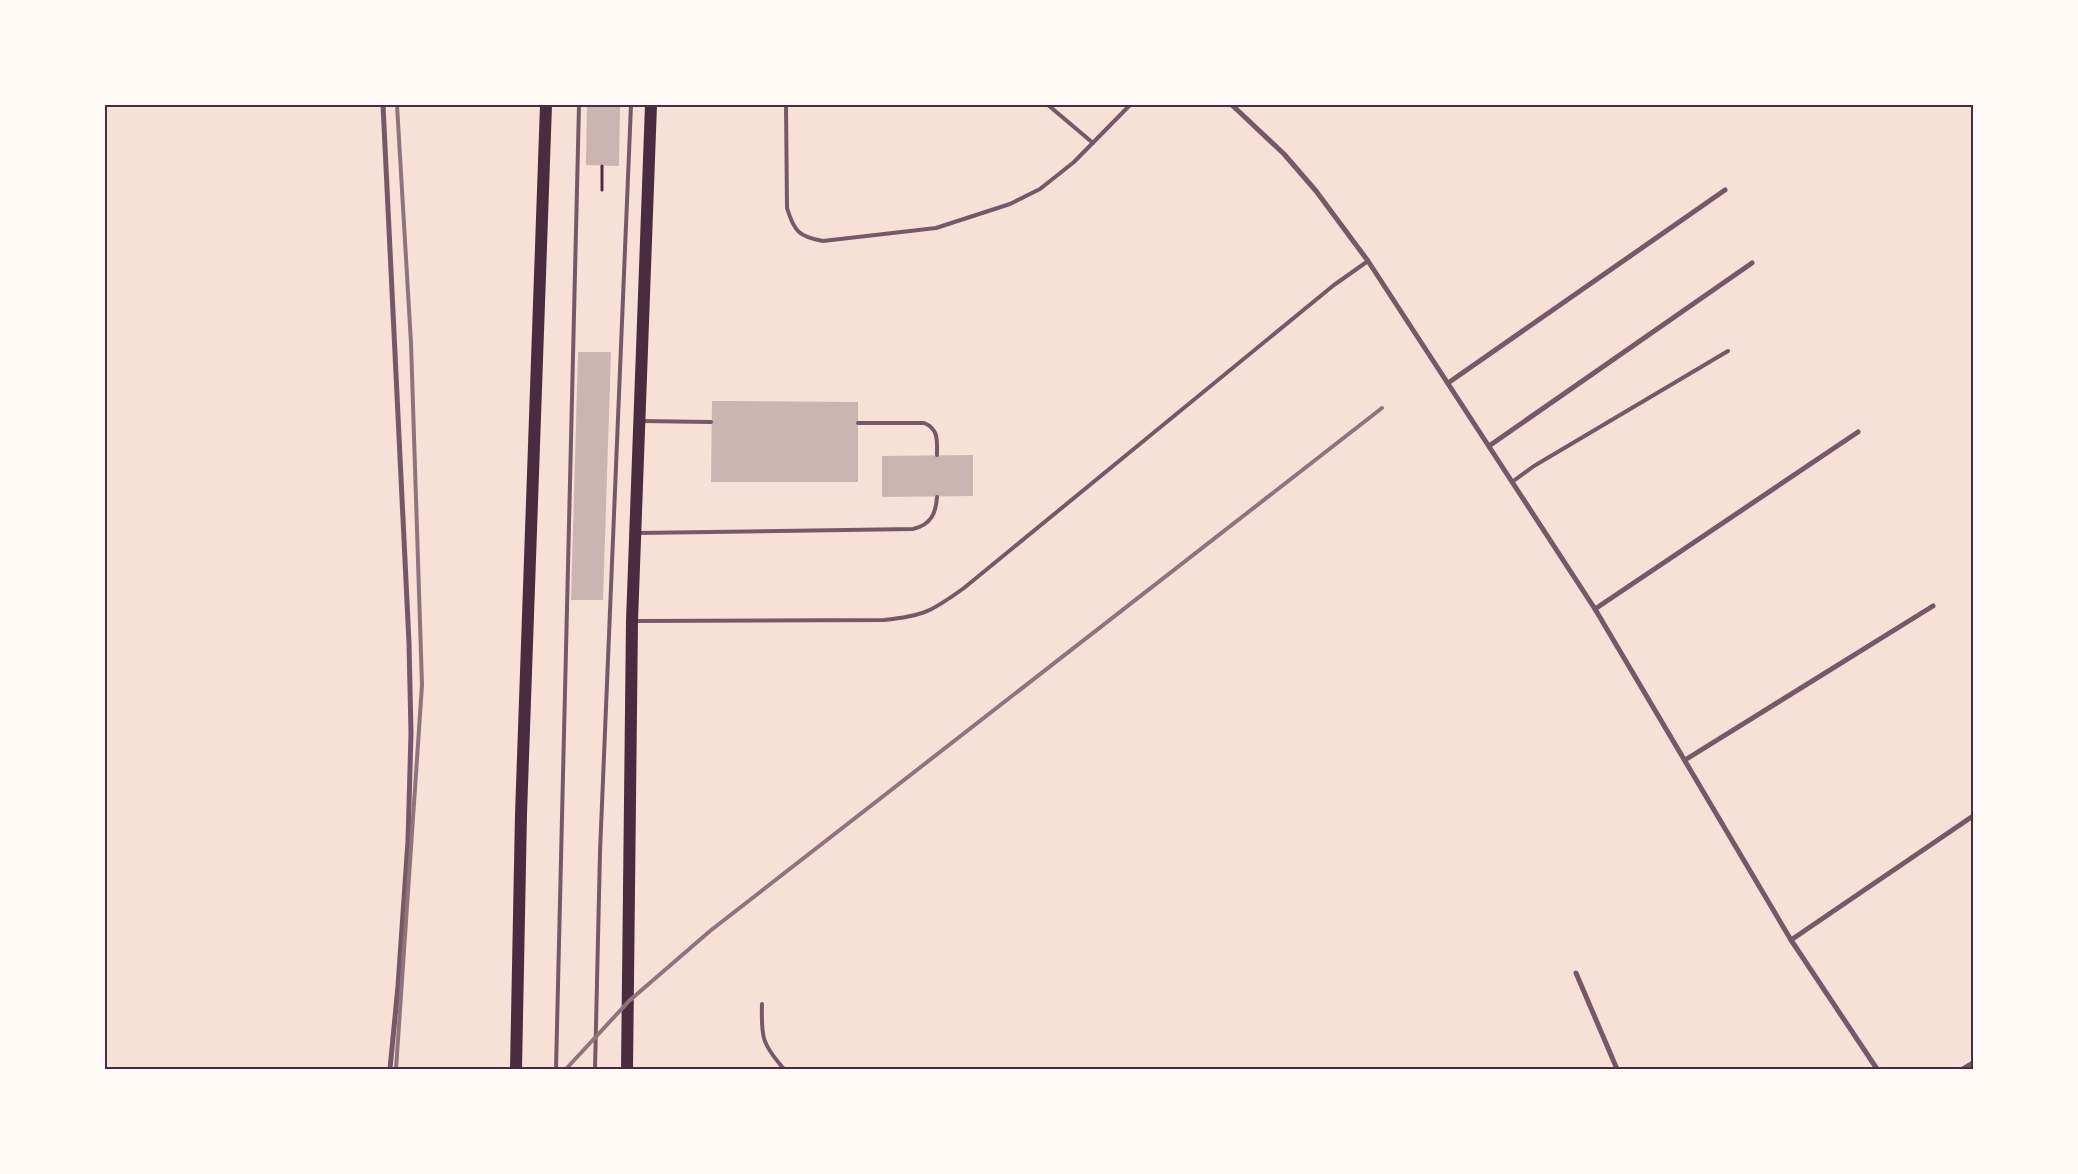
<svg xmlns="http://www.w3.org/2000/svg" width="2078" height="1174" font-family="'Times New Roman',serif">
<rect width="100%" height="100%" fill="#f7e1d7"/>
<g fill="#ccb4b1">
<polygon points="587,105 620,105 619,166 586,165"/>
<polygon points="578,352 611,352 603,600 571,600"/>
<polygon points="712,401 858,402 858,482 711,482"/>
<polygon points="973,455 973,496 882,497 882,456"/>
</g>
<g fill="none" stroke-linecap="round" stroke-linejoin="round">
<polyline stroke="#4a2c40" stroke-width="3" points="602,190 602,166"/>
<g stroke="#755966" stroke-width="4">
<path d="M786 105 787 208C794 231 799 237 823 241L936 228 1010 204 1040 189 1074 162 1130 105"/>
<polyline points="1048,105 1093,143"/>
<polyline points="641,421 711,422"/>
<path d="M858 423H924C939 429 937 441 937 455"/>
<polyline points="1512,482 1534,466 1728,351"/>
<path d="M637 533 913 529C931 525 936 513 937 497"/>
<path d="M634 621 884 620C924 616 932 611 964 588L1334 285 1368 261"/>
<path d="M762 1004C761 1037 762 1044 784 1069"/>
<polyline points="556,1069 579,105"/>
<polyline points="595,1069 600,852 631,105"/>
</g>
<g stroke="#755966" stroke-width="5">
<polyline points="383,105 409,643 411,733 408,841 398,986 390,1069"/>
<polyline points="1232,105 1284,154 1316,191 1368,261 1595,609 1791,940 1877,1069"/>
<polyline points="1448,383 1725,190"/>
<polyline points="1489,446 1752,263"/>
<polyline points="1595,609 1858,432"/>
<polyline points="1685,760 1933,606"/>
<polyline points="1791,940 1973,816"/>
<polyline points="1576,973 1617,1069"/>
<polyline points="1963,1069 1973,1063"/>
</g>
<g stroke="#4a2c40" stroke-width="12">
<polyline points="516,1069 521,814 546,105"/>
<polyline points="627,1069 632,621 651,105"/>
</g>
<g stroke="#8f747c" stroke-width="4">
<polyline points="396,1069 422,685 411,343 397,105"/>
<polyline points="566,1069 629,1001 710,931 1382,408"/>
</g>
</g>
<rect width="2078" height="1174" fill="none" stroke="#fffaf5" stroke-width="212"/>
<rect x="106" y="106" width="1866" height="962" fill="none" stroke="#4a2c40" stroke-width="2"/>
</svg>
